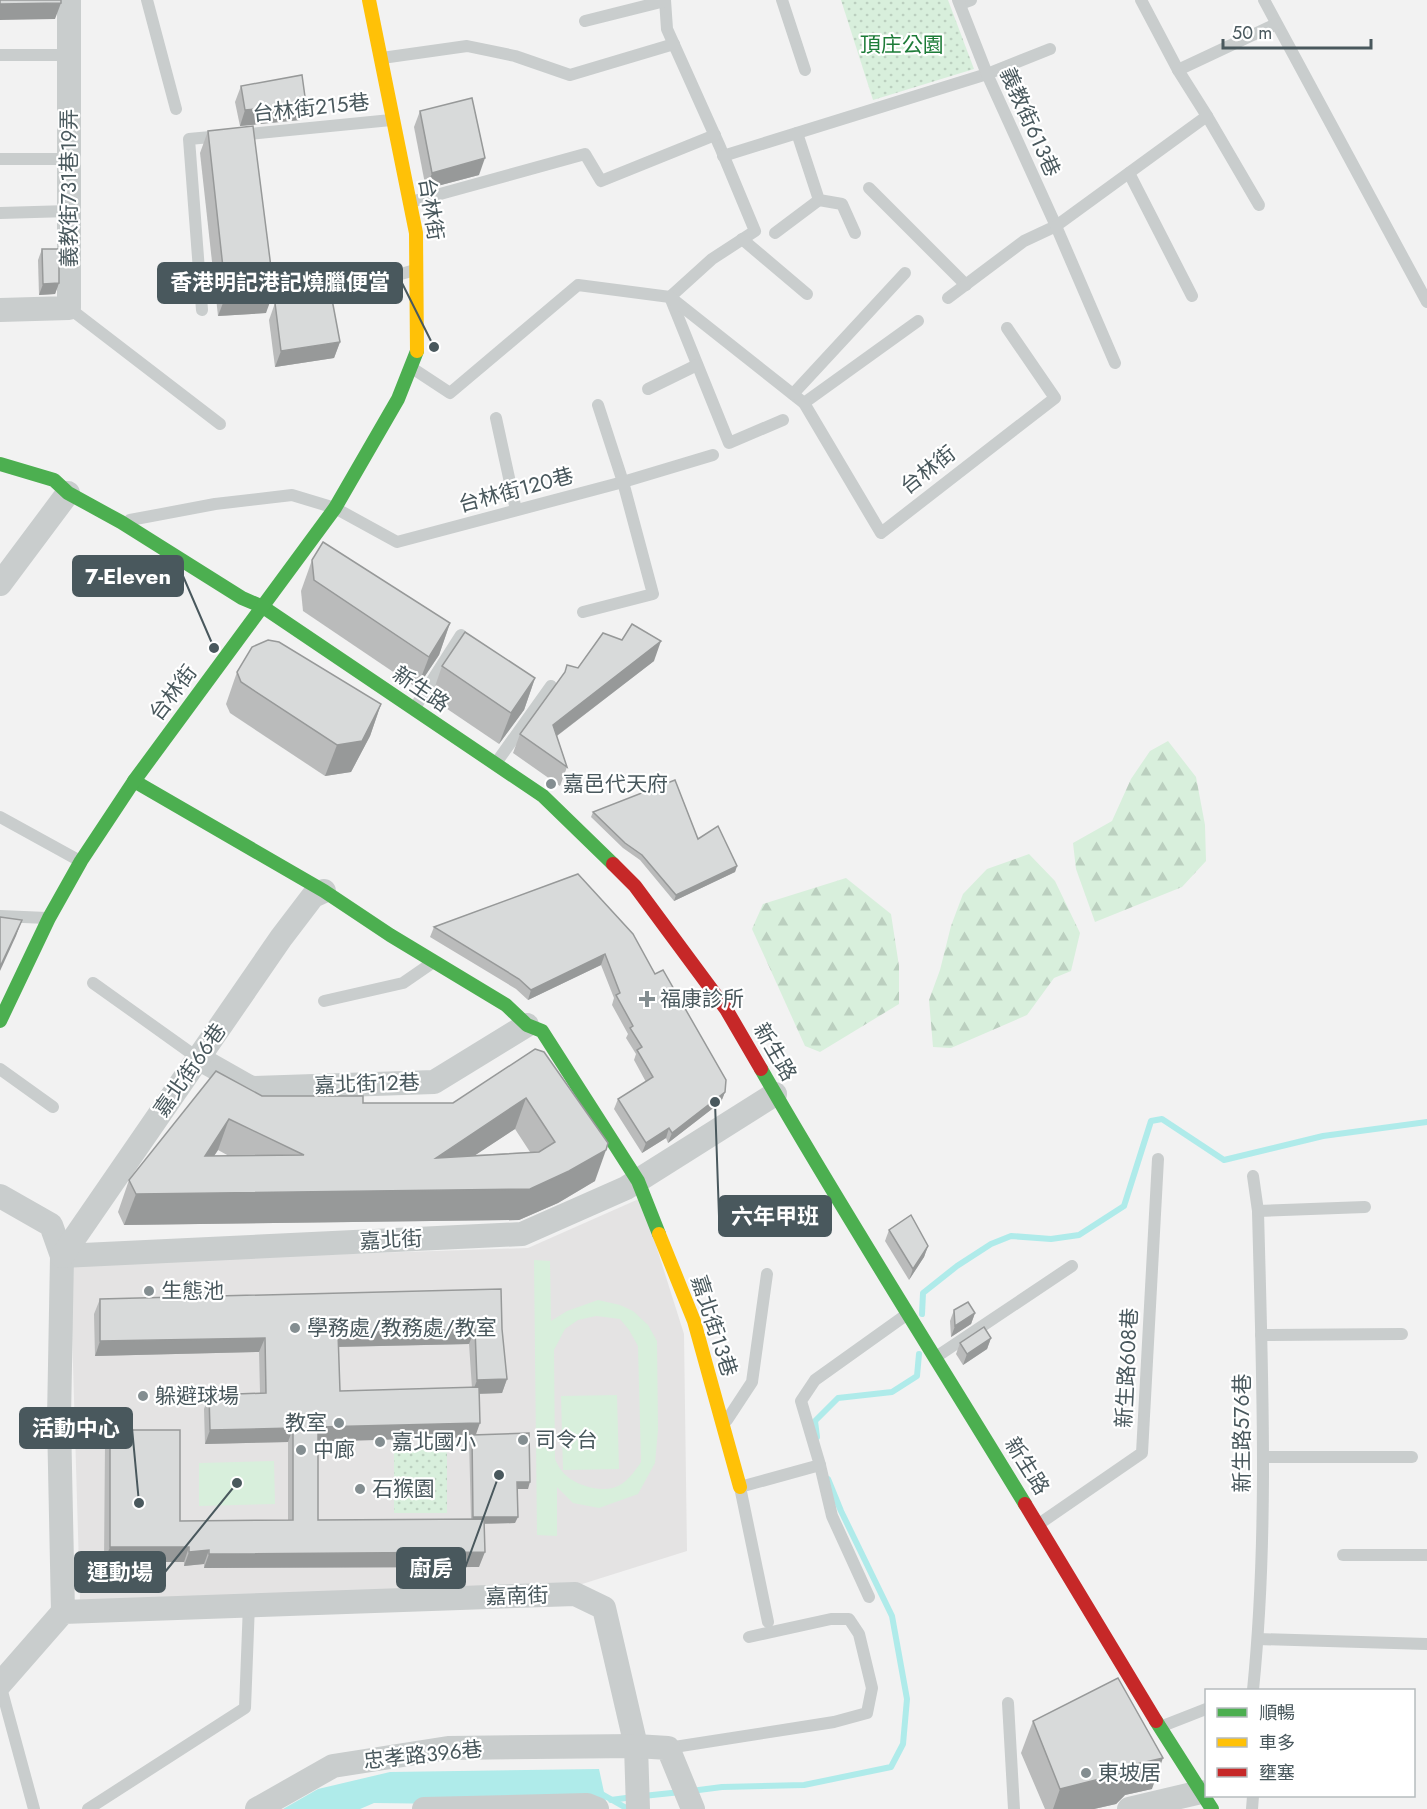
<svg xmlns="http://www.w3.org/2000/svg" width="1427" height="1809" font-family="Jost,'Noto Sans TC',sans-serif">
<defs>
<pattern id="green-dots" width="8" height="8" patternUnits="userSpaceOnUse" patternTransform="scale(1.5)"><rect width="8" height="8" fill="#d8efdc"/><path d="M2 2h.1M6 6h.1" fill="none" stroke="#bbcfbf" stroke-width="1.8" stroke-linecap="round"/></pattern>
<pattern id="forest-firs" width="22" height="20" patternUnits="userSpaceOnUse" patternTransform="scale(1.5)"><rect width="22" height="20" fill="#d8efdc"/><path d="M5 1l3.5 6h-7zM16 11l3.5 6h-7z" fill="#bbcfbf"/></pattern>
</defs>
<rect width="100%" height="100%" fill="#f2f2f2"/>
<polygon fill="#e4e3e3" points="641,1198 684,1334 687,1551 579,1585 80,1601 70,1263 528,1248"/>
<g fill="url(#green-dots)">
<polygon points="841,0 948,0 974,69 873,100"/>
<rect x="394" y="1447" width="53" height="66"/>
</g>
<g fill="url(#forest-firs)">
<polygon points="1168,741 1196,777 1205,825 1206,861 1182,887 1095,922 1076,869 1073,843 1112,821 1131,779 1150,751"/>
<polygon points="1029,854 1055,881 1080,933 1071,971 1054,978 1027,1015 951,1048 933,1047 929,1000 940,970 951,926 963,894 987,869"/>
<polygon points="846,878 891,914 899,966 899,1004 820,1052 805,1046 752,929 763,904"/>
</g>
<g fill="#d8efdc" fill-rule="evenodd">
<path d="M534 1260 550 1261 551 1321 567 1311 598 1300 620 1305 633 1311 648 1325 657 1341 658 1430 655 1463 638 1494 599 1508 573 1503 557 1487V1536L537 1535ZM596 1316 620 1319 629 1330 638 1346 641 1462C635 1471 628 1481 618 1486 603 1494 572 1485 562 1471 559 1468 557 1463 555 1459L554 1350 565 1329 578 1320Z"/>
<polygon points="617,1395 619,1469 563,1470 561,1396"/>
<polygon points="274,1461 275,1504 199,1506 199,1463"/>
</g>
<polygon fill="#afebea" points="599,1769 607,1806 374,1803 360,1809 283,1809 318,1789 390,1772"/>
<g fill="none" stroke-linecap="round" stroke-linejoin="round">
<g stroke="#afebea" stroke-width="6">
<polyline points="922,1314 923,1293 957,1266 991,1244 1011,1236 1051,1239 1079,1235 1124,1206 1151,1121 1162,1119 1224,1160 1323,1136 1427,1122"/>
<polyline points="817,1437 815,1421 838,1398 892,1392 917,1376 919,1354"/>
<polyline points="691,1791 722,1787 804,1785 891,1767 903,1744 907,1699 892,1616 841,1511 828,1479"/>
<polyline points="600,1793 628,1809"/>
<polyline points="643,1796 681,1792"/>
<polyline points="611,1800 633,1797"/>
</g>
<g stroke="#c9cdcd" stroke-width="12">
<polyline points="147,0 176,109"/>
<polyline points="665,0 667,29 720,147 755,231 712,259 670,297 729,443 783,420"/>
<polyline points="782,0 805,70"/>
<polyline points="1264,0 1427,302"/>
<polyline points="960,4 971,0"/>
<polyline points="585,21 665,1"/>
<polyline points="0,55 69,55"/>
<polyline points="382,58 467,46 515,56 570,75 674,44"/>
<polyline points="1178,70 1276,24"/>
<polyline points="1207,116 1259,205"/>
<polyline points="797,133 819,200 842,204 855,233"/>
<polyline points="238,135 391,120"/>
<polyline points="723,156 987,74 1050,49"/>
<polyline points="0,159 69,159"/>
<polyline points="1129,173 1192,296"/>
<polyline points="869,188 966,285"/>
<polyline points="411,202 585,154 601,181 715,135"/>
<polyline points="0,213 69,211"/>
<polyline points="775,233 819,200"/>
<polyline points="742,239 807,294"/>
<polyline points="316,298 415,270"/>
<polyline points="948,298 1024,241 1056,226 987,74 958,0"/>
<polyline points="69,308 220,424"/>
<polyline points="202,310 189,139 221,136"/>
<polyline points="1115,363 1056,226 1207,116 1178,70 1141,0"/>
<polyline points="412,368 450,393 578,285 670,297 804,403 918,321"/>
<polyline points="648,389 697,365"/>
<polyline points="793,394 905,273"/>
<polyline points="804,403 881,533 1055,398 1007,328"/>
<polyline points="496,418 516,510"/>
<polyline points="130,520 215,504 292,495 335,508 397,542 623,482 713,455"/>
<polyline points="583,612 653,594 623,482 598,405"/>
<polyline points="414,709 461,635"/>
<polyline points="496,763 551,686"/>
<polyline points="0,817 80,861"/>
<polyline points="0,916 47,918"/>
<polyline points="93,983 198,1058"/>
<polyline points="324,1001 403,983 432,963"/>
<polyline points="0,1069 53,1107"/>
<path d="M1253 1176 1258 1211C1262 1370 1269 1531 1253 1690"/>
<polyline points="1258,1211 1365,1207"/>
<polyline points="1261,1335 1402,1334"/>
<polyline points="936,1357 1072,1266"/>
<polyline points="727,1420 752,1382 767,1274"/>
<polyline points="1263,1457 1412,1457"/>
<polyline points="820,1465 832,1516 869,1597"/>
<polyline points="1039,1524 1142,1453 1158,1159"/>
<polyline points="1343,1555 1427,1555"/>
<polyline points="768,1622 740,1487 820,1465 801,1401 815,1380 906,1315"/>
<polyline points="1258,1639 1427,1644"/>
<polyline points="0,1684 34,1809"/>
<polyline points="1008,1703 1014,1809"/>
<polyline points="1160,1727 1206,1709"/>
<polyline points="668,1748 834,1722 867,1713 872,1688 859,1634 849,1619 831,1619 749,1637"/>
<polyline points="88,1809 245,1708 249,1604"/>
<polyline points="1252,1809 1253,1796"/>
</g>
<g stroke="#c9cdcd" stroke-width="24">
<polyline points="0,310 69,308 69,0"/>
<polyline points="0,584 68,493"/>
<polyline points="198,1058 251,1088 434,1082 527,1025"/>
<polyline points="0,1196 51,1225 62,1256 59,1420 63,1612"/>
<polyline points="62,1256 522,1234 626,1188 775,1094"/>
<polyline points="62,1256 281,938 313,896 324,891"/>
<polyline points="0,1684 63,1612 575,1594 604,1608 636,1746 638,1809"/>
<polyline points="257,1809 333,1766 448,1748 636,1746 668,1748 693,1809"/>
<polyline points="424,1809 587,1805 597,1809"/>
<polyline points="1129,1809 1201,1792"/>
</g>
<g stroke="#4caf50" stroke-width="14">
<polyline points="0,464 54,480 68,493 121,522 242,598 263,607 543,796 613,864"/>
<polyline points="134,781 324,891 390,935 506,1005 527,1025 542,1031 638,1181 659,1234"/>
<polyline points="0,1021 49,918 81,861 134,781 335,508 398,399 417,351"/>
<path d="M761 1069C845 1216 937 1359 1025 1504"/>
<polyline points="1156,1721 1212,1809"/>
</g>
<g stroke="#ffc107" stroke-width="14">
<polyline points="369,0 416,233 417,351"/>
<polyline points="659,1234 694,1321 740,1487"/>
</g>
<g stroke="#c62828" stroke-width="14">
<polyline points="613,864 635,886 726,1009 761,1069"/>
<polyline points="1025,1504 1156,1721"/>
</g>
</g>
<g fill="#babbbb" fill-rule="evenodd">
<polygon points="241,86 306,104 300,120 240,126 235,102"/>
<polygon points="420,111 479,175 426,189 414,127"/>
<polygon points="208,131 266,313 218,316 200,153"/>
<polygon points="42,249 59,283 55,294 39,295 38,260"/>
<polygon points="275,303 340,342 334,358 275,367 269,320"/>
<polygon points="312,560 450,623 439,655 417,688 303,611 301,591"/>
<polygon points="654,661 557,736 567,767 560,786 513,753 520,734 578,668"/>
<polygon points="442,666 535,678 524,710 499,744 431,698"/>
<polygon points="237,672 381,704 370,736 351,772 325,776 230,713 226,704"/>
<polygon points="593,812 698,839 737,866 735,872 674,901 640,860 623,848 591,817"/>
<polygon points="578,874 655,974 725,1092 721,1102 668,1143 666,1138 642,1153 614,1109 618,1099 646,1082 634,1060 636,1054 626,1038 628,1034 612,1005 614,998 601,965 528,1000 516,989 430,937 434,927"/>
<path d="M535 1049 595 1181 558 1203 519 1220 124 1225 118 1212 129 1180 262 1096 363 1103H453ZM515 1129 530 1152 475 1155ZM218 1150 229 1156H214Z"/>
<polygon points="889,1230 928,1246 924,1257 909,1280 885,1241"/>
<path d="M100 1299 502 1329 507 1379 502 1393 479 1394 476 1435 528 1489H517L515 1523 484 1524 479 1567 204 1568V1564L184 1566V1562H104L105 1444 110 1430 180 1521 288 1520V1442L205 1444 204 1409 209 1395 260 1393 259 1352 95 1356 94 1314ZM469 1344 472 1388 340 1391 338 1347ZM471 1437 469 1441 471 1519 318 1520V1441Z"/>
<polygon points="954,1310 975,1313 971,1324 951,1337 950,1321"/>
<polygon points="991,1338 987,1349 963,1365 956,1354 960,1343"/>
<polygon points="1033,1721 1152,1789 1125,1795 1116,1804 1094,1809 1045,1809 1021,1753"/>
</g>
<g fill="#979999">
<polygon points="61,3 55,19 0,20 0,4"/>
<polygon points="306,104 300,120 240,126 245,110"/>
<polygon points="485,158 479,175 426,189 432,173"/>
<polygon points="59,283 55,294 39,295 43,284"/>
<polygon points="274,291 266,313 218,316 226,295"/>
<polygon points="340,342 334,358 275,367 281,351"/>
<polygon points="450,623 439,655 417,688 429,657"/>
<polygon points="661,641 654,661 546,744 553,725"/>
<polygon points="535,678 524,710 499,744 511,713"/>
<polygon points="381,704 370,736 351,772 325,776 337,745"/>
<polygon points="737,866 735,872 674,901 676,895"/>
<polygon points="22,920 16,936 0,971 0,967"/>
<polygon points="605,954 601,965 528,1000 531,990"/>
<polygon points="725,1092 721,1102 668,1143 672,1133"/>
<polygon points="526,1098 515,1129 424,1189 436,1158"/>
<polygon points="229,1119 218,1150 193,1187 205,1156"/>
<polygon points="669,1128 666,1138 642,1153 646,1143"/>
<polygon points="606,1150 595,1181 558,1203 519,1220 124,1225 136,1194"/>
<polygon points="928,1246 924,1257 909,1280 913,1269"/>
<polygon points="975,1313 971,1324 951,1337 955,1326"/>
<polygon points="475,1329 469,1344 333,1347 338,1333"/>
<polygon points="265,1338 259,1352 95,1356 100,1341"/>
<polygon points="991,1338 987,1349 963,1365 967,1354"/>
<polygon points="507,1379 502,1393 472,1394 477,1380"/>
<polygon points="480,1423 475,1437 472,1435 471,1437 313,1442 318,1427"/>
<polygon points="293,1428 288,1442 205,1444 210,1430"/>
<polygon points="517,1482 530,1482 528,1489 515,1489"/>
<polygon points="473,1517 518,1517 515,1523 471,1524"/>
<polygon points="110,1547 189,1547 184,1562 104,1562"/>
<polygon points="209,1550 204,1564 184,1566 189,1552"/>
<polygon points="485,1552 479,1567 204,1568 209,1554"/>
<polygon points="1163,1758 1152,1789 1125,1795 1116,1804 1094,1809 1053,1809 1060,1789 1137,1764"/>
</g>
<g fill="#d8dada" stroke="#979999" stroke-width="1.5" fill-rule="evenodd">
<polygon points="0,0 61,0 61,3 0,4"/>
<polygon points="302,75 306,104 245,110 241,86"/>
<polygon points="472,98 485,158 432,173 420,111"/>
<polygon points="253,126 274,291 226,295 208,131"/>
<polygon points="42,249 59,249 59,283 43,284"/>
<polygon points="331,294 340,342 281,351 275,303"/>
<polygon points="323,542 450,623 429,657 314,580 312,560"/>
<polygon points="632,624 661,641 553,725 567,767 520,734 565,672 567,665 578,668 603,633 622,640"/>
<polygon points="465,632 535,678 511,713 442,666"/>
<polygon points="268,640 279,642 381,704 362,741 337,745 241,682 237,672 252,647"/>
<polygon points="675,780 698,839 718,826 737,866 676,895 642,855 625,843 593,812"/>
<polygon points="578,874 633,934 655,974 663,970 726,1080 725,1092 672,1133 669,1128 646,1143 618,1099 653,1077 637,1050 642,1047 630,1028 633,1026 616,995 620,993 605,954 531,990 519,979 434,927"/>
<polygon points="0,917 22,920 0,967"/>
<path d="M535 1049 544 1052 608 1143 606 1150 569 1171 530 1189 136 1194 129 1180 216 1071 262 1096H363V1103H453ZM526 1098 555 1142 539 1152 436 1158ZM229 1119 304 1155 205 1156Z"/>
<polygon points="911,1215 928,1246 913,1269 889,1230"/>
<polygon points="501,1289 502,1329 507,1379 477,1380 475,1329 338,1333 340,1391 479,1387 480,1423 318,1427 318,1520 484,1519 485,1552 209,1554 209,1550 189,1552 189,1547 110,1547 110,1430 180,1430 180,1521 293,1520 293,1428 210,1430 209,1395 266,1393 265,1338 100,1341 100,1299"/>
<polygon points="968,1302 975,1313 955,1326 954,1310"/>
<polygon points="984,1327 991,1338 967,1354 960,1343"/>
<polygon points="529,1433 530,1482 517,1482 518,1517 473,1517 472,1435"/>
<polygon points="1118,1678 1163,1758 1137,1764 1127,1772 1060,1789 1033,1721"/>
</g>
<g fill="#848e91" stroke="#fff" stroke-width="2">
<circle cx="551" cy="784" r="6"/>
<path d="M644 990h6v6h6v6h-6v6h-6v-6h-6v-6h6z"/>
<circle cx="149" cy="1291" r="6"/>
<circle cx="295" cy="1328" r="6"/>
<circle cx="143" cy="1396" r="6"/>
<circle cx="339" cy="1423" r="6"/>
<circle cx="523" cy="1440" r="6"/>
<circle cx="380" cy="1442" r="6"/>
<circle cx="301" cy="1450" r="6"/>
<circle cx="360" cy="1489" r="6"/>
<circle cx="1086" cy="1773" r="6"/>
</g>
<g text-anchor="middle" stroke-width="4.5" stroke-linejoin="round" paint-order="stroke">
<g font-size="21" fill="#1d7c38" stroke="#fff">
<text x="902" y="52">頂庄公園</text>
</g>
<g font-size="21" fill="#49585d" stroke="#fff">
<text transform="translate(311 108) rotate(-6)" y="7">台林街215巷</text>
<text transform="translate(1030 122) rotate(66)" y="7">義教街613巷</text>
<text transform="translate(69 188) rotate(-90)" y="7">義教街731巷19弄</text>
<text transform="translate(431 209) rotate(81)" y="7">台林街</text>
<text transform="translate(928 470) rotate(-38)" y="7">台林街</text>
<text transform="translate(516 490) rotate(-15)" y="7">台林街120巷</text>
<text transform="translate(421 689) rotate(34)" y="7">新生路</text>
<text transform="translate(173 693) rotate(-53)" y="7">台林街</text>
<text transform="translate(775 1052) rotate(60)" y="7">新生路</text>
<text transform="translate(190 1070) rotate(-55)" y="7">嘉北街66巷</text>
<text transform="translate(367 1084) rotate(-2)" y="7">嘉北街12巷</text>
<text transform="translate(391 1240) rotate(-3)" y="7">嘉北街</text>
<text transform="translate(714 1326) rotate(72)" y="7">嘉北街13巷</text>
<text transform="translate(1127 1368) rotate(-87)" y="7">新生路608巷</text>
<text transform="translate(1242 1433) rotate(-90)" y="7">新生路576巷</text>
<text transform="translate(1027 1466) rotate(58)" y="7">新生路</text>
<text transform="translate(517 1596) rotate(-2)" y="7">嘉南街</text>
<text transform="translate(423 1755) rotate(-6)" y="7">忠孝路396巷</text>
</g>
<g font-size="21" fill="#49585d" stroke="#fff" text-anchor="start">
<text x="563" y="791">嘉邑代天府</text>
<text x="660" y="1006">福康診所</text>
<text x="161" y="1298">生態池</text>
<text x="307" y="1335">學務處/教務處/教室</text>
<text x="155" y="1403">躲避球場</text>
<text x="327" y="1430" text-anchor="end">教室</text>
<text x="535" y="1447">司令台</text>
<text x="392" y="1449">嘉北國小</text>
<text x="313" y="1457">中廊</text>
<text x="372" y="1496">石猴園</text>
<text x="1098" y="1780">東坡居</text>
</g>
</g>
<path fill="none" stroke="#49585d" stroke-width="2" d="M434 347L402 283M214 648L183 576M715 1102L719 1216M139 1503L132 1428M499 1475L465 1568M237 1483L165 1572"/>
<g fill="#49585d" stroke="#fff" stroke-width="2">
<circle cx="434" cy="347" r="6"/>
<circle cx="214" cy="648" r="6"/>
<circle cx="715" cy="1102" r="6"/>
<circle cx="139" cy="1503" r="6"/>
<circle cx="499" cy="1475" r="6"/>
<circle cx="237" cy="1483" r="6"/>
</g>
<g fill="#49585d" stroke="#49585d" stroke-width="2">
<rect x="158" y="263" width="244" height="40" rx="6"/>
<rect x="73" y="556" width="110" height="40" rx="6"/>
<rect x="719" y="1196" width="112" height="40" rx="6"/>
<rect x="20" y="1408" width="112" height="40" rx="6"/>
<rect x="397" y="1548" width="68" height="40" rx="6"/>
<rect x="75" y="1552" width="90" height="40" rx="6"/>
</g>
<g font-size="22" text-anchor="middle" font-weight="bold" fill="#fff">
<text x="280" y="290">香港明記港記燒臘便當</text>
<text x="128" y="584">7-Eleven</text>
<text x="775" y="1224">六年甲班</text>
<text x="76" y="1436">活動中心</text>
<text x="431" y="1576">廚房</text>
<text x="120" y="1580">運動場</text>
</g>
<rect x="1205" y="1689" width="210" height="108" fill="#ffffff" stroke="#b6bcbe" stroke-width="1.5"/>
<rect x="1217" y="1708" width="30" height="9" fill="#4caf50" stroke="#b6bcbe" stroke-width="1.5"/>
<text x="1259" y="1719" font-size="18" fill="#49585d">順暢</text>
<rect x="1217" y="1738" width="30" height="9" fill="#ffc107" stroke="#b6bcbe" stroke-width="1.5"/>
<text x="1259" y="1749" font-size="18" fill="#49585d">車多</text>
<rect x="1217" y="1768" width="30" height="9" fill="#c62828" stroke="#b6bcbe" stroke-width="1.5"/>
<text x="1259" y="1779" font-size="18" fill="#49585d">壅塞</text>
<path d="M1223 39v9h148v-9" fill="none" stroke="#49585d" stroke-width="3"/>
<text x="1232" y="39" font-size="18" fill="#49585d" stroke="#ffffff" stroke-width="4.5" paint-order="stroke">50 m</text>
</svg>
